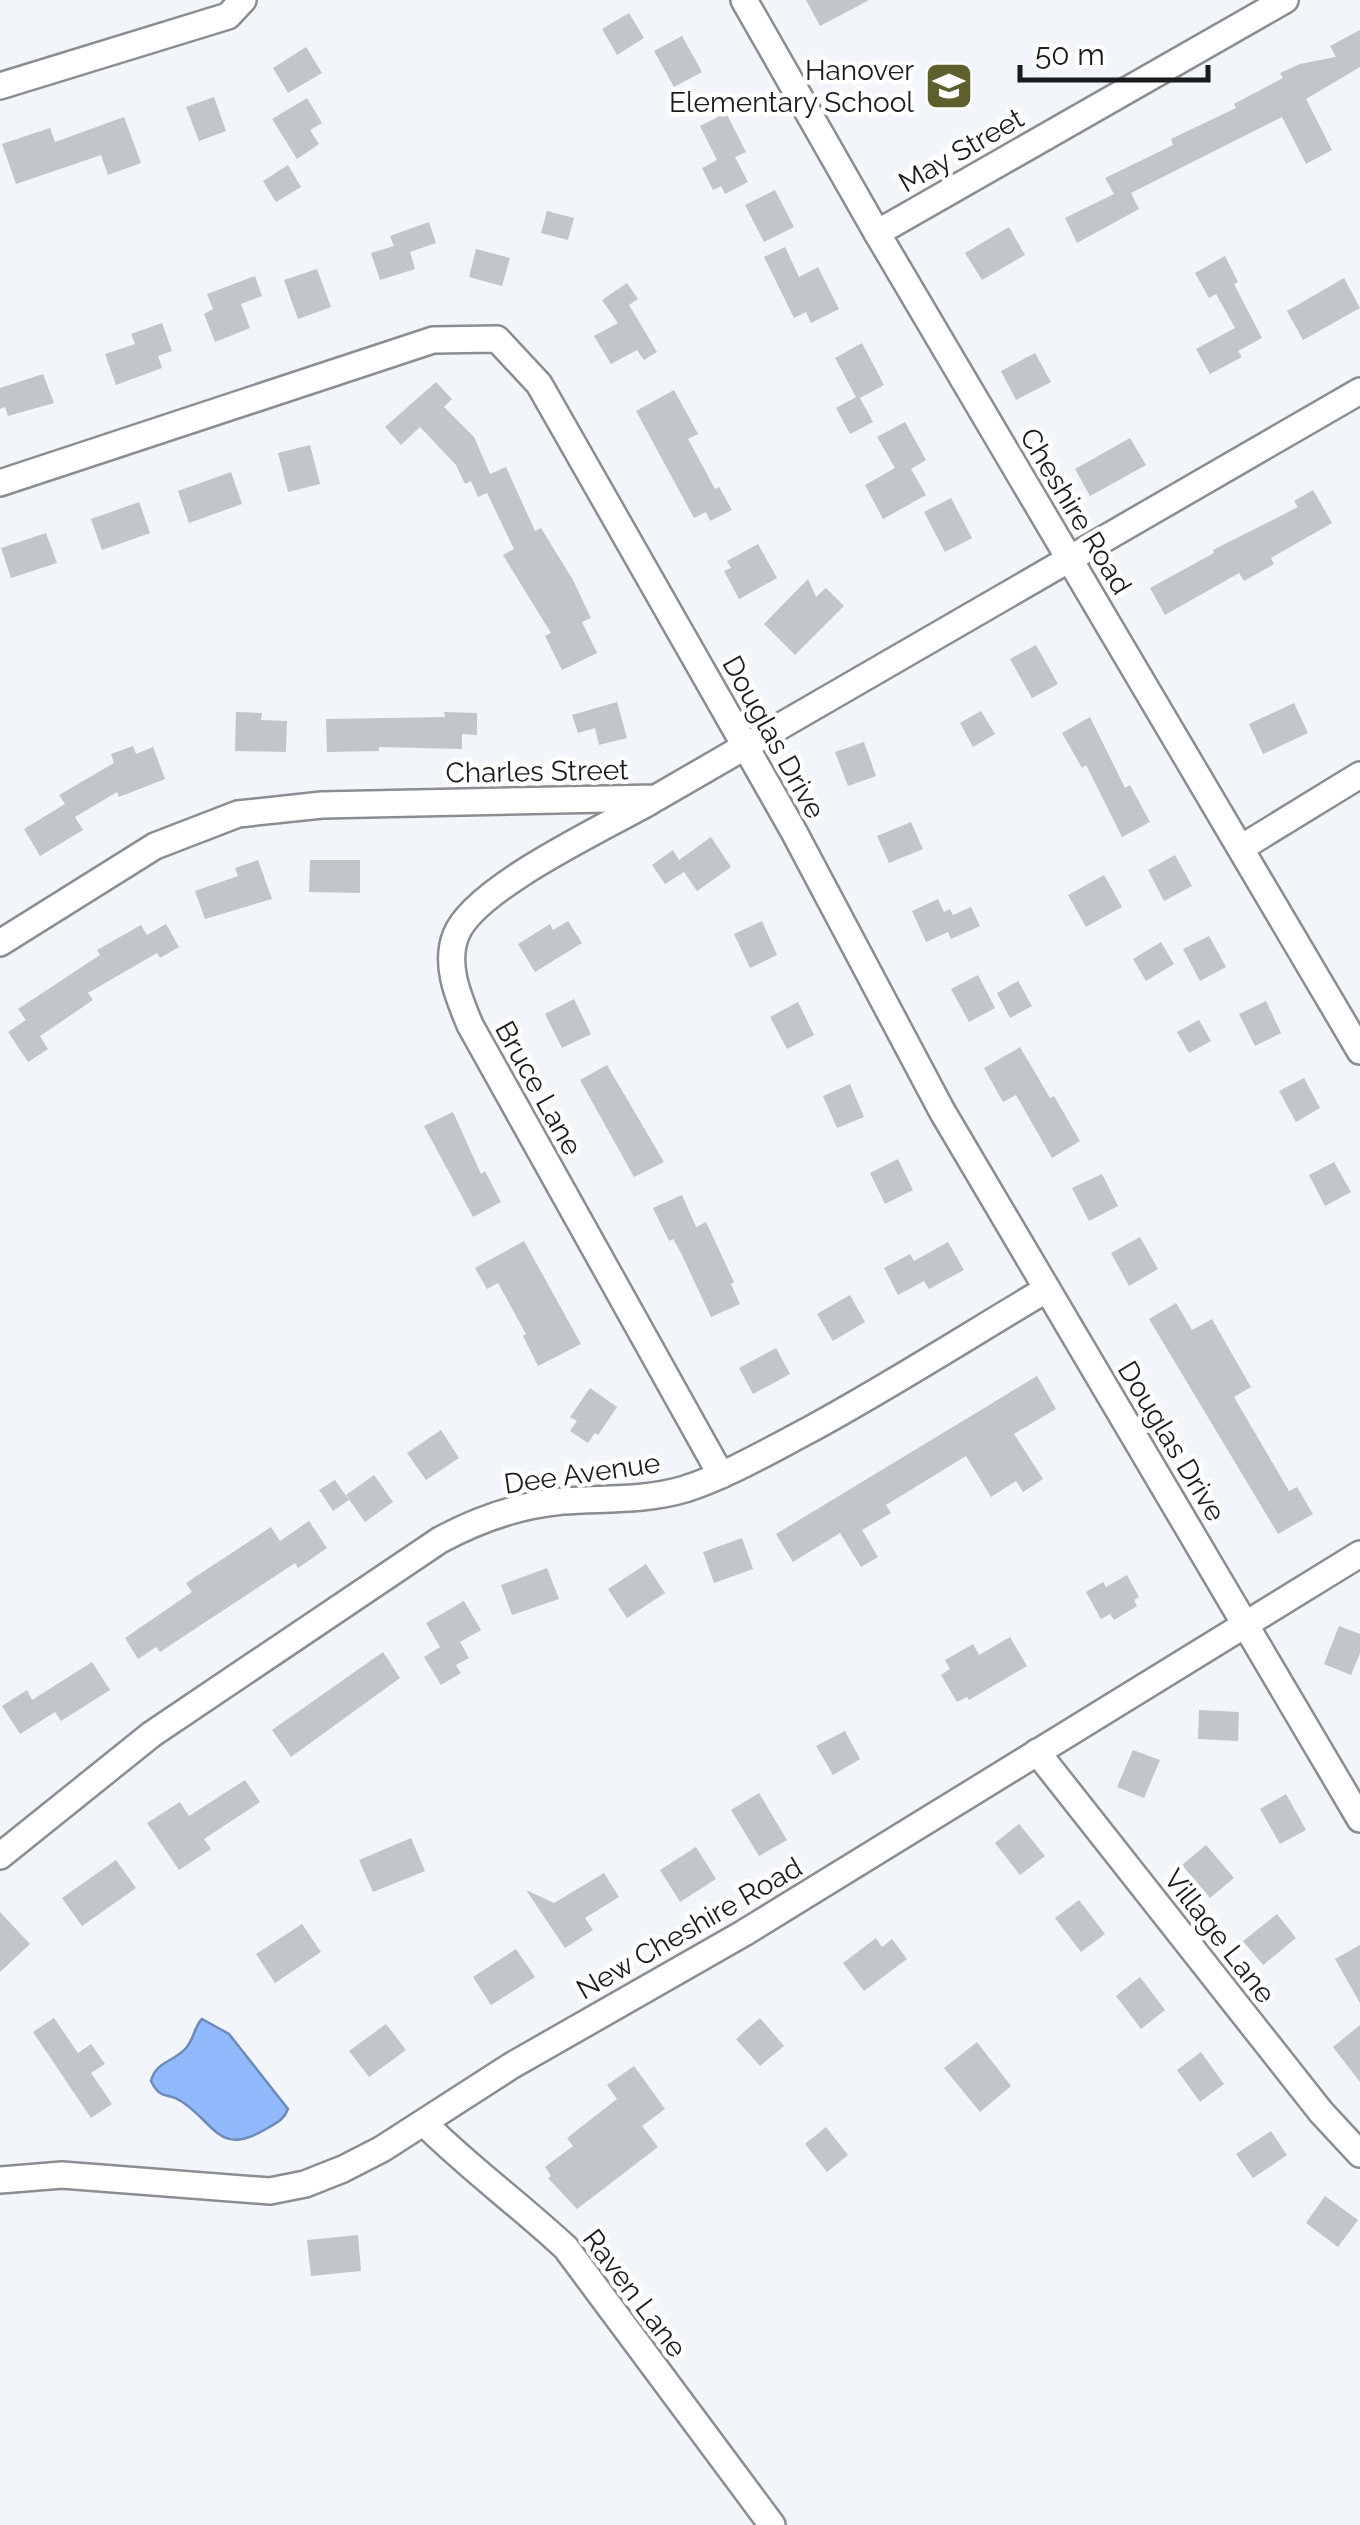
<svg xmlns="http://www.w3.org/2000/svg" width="1360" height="2525" font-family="Raleway,sans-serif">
<rect width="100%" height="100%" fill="#f2f5f9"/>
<path fill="#90bafd" stroke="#6d8aba" stroke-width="2.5" d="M202 2019 229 2034 288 2109C284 2120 276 2123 266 2129 219 2157 216 2124 181 2101 167 2092 161 2101 151 2081 156 2061 174 2062 186 2048 194 2039 194 2027 202 2019Z"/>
<g fill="#c2c5c9">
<polygon points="806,0 869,0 820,26"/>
<polygon points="629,13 644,38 617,55 602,29"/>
<polygon points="1360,30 1360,67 1306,99 1332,150 1306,164 1282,117 1131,193 1139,209 1077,243 1065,218 1114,194 1105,178 1173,145 1171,139 1236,108 1234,104 1283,78 1280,73 1300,64 1336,57 1330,46"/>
<polygon points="682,36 702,72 674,87 654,51"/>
<polygon points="306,47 322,73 288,93 273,68"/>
<polygon points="214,97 226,131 199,141 186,107"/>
<polygon points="307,98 322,123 310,130 319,144 297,159 272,119"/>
<polygon points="726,113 746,152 735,157 748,182 725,194 721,186 713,190 702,168 717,160 700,126"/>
<polygon points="124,117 141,163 108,175 101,155 16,184 2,144 50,128 55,142"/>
<polygon points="288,165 301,187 276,202 263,181"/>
<polygon points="775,190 794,227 764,242 745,205"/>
<polygon points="547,211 574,218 568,240 541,233"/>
<polygon points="429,222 436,243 410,252 415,269 380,280 371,253 394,246 390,236"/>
<polygon points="1009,227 1025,255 982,280 965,253"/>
<polygon points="785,247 799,277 818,267 839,309 811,323 806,312 794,318 764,257"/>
<polygon points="476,249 510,258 502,286 469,277"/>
<polygon points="1225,256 1238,282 1234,284 1262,338 1238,351 1242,357 1210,374 1196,349 1235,328 1216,294 1209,298 1195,273"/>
<polygon points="317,269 331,307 298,319 284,280"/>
<polygon points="255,276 262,296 241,304 250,328 215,342 204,314 213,309 207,294"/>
<polygon points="1344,278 1360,308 1303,340 1287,311"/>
<polygon points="627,283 638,299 629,305 657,352 644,360 637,350 611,364 594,336 618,323 602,300"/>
<polygon points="162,323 172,351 158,356 162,368 116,385 105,354 135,344 131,334"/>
<polygon points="862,343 884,385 860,398 873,422 850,434 836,408 856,397 835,358"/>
<polygon points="1035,353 1051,382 1016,400 1001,371"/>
<polygon points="43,374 54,403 8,416 5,407 0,409 0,388"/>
<polygon points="436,382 452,399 444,407 474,437 490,474 506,467 535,531 541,528 573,580 591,618 582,622 597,653 562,670 545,636 551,633 503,555 514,549 487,493 478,497 471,481 465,484 456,465 420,427 401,445 385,427"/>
<polygon points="674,390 698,434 688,439 715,489 719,487 732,510 710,521 706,512 694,518 636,411"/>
<polygon points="905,422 926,460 911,469 926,495 883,519 865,485 895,468 877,437"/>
<polygon points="1130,438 1146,465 1090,496 1075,469"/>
<polygon points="310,445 320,484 288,492 278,453"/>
<polygon points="231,472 242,504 189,523 178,491"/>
<polygon points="1313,490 1332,523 1271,558 1274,564 1244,581 1239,573 1165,615 1150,588 1214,553 1213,550 1298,507 1294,501"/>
<polygon points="951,498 972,538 945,552 924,512"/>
<polygon points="139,502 150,533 102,550 91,519"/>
<polygon points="46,533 57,563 11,578 1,548"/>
<polygon points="758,544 777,578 739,599 724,571 731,568 727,561"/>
<polygon points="808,579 816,597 826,588 844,606 795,655 764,624"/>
<polygon points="1036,645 1058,684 1032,698 1010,659"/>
<polygon points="617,702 627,738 599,745 595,728 578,733 572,715"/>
<polygon points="1294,703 1308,733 1263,754 1249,724"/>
<polygon points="981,711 995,734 973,747 960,723"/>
<polygon points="236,712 262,713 261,720 287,721 286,752 235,751"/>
<polygon points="444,712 477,713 477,735 462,734 462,749 379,747 379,751 327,752 326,719 445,717"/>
<polygon points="1090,717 1125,788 1130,785 1150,822 1122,837 1086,765 1082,768 1062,733"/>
<polygon points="864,742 876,776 848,786 835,752"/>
<polygon points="133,746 136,754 153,747 165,779 119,797 117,792 75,817 83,830 40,856 24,829 65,804 59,795 114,763 111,754"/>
<polygon points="911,822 923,849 889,863 877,836"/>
<polygon points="711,837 731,867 697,891 684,872 665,884 652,865 673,850 679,860"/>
<polygon points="1175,855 1192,886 1164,901 1148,870"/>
<polygon points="258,860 272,899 205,919 195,891 238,876 235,868"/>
<polygon points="310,860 360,860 360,893 309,892"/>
<polygon points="1104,875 1122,907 1086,927 1068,895"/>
<polygon points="938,899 944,912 950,909 953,915 971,907 980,926 951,939 948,932 926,942 912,911"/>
<polygon points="568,921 582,943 535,972 518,944 550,924 553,930"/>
<polygon points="762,921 777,955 750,968 734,934"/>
<polygon points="166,924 179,947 160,958 157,953 88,993 93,1000 40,1036 48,1049 28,1062 8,1032 26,1020 18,1009 100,955 97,950 141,925 147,935"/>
<polygon points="1209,936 1226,967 1200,981 1183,949"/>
<polygon points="1161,942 1174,964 1146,981 1133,959"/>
<polygon points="978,975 995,1008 969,1022 951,989"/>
<polygon points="1018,981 1032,1006 1010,1018 997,993"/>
<polygon points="574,999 591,1034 562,1048 545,1014"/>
<polygon points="1266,1001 1281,1033 1255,1046 1239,1014"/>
<polygon points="798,1002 814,1035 787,1049 770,1017"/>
<polygon points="1199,1020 1211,1041 1189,1053 1177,1032"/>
<polygon points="1020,1047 1050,1098 1054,1096 1080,1141 1052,1158 1016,1095 1003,1102 984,1068"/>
<polygon points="607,1065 664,1162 634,1177 580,1080"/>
<polygon points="1304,1078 1320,1108 1296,1122 1279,1091"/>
<polygon points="850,1084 864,1117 837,1128 823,1096"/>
<polygon points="453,1112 481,1174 485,1171 501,1202 473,1217 424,1126"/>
<polygon points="898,1159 913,1190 885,1204 870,1173"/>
<polygon points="1334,1162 1351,1192 1325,1206 1309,1175"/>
<polygon points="1102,1174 1118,1206 1089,1221 1072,1188"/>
<polygon points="682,1195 696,1227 706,1222 734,1282 731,1284 740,1304 711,1317 681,1253 673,1239 669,1241 653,1208"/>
<polygon points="1140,1237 1158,1269 1129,1286 1111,1253"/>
<polygon points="524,1241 581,1344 538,1366 523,1336 526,1334 498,1283 487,1289 475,1268"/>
<polygon points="948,1242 964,1270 929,1289 924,1281 898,1295 884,1268 910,1254 914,1261"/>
<polygon points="850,1295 865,1322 833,1341 817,1314"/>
<polygon points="1176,1303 1192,1330 1212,1319 1251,1387 1234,1397 1289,1491 1297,1487 1313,1514 1278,1534 1149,1319"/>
<polygon points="776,1348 790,1374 753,1394 739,1368"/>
<polygon points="1037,1376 1056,1409 1014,1434 1043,1479 1023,1492 1016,1481 991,1497 966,1456 886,1505 891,1513 862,1530 878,1557 861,1567 840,1533 793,1562 776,1534"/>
<polygon points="590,1388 617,1407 598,1435 595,1433 588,1443 570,1431 577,1421 570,1417"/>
<polygon points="441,1430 459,1458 426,1480 407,1453"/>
<polygon points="374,1475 393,1502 365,1522 346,1495"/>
<polygon points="335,1480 349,1500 333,1511 319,1490"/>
<polygon points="309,1521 327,1548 298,1568 295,1563 160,1652 156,1647 138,1659 125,1638 192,1592 186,1583 271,1527 280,1541"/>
<polygon points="742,1538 753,1569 714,1583 703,1552"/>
<polygon points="646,1564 665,1593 627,1618 608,1589"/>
<polygon points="547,1568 559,1599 512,1615 501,1585"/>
<polygon points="1127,1575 1139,1597 1134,1600 1137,1606 1114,1620 1110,1614 1101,1619 1086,1592 1103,1582 1106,1587"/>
<polygon points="464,1601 481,1630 460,1642 469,1658 456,1665 461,1673 441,1685 424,1657 440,1647 426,1623"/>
<polygon points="1339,1626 1360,1634 1360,1653 1351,1675 1324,1664"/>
<polygon points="1010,1637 1027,1666 969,1700 967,1697 957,1702 941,1675 950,1669 945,1660 973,1644 979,1655"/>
<polygon points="383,1652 400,1678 291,1757 272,1730"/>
<polygon points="92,1662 110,1690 61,1721 55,1712 20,1734 2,1706 27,1690 32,1700"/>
<polygon points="1199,1710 1239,1712 1238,1741 1198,1739"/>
<polygon points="845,1731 860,1759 833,1775 816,1746"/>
<polygon points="1133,1750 1160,1760 1144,1798 1117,1787"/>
<polygon points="245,1780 260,1802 204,1839 211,1849 179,1870 147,1823 180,1802 189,1816"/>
<polygon points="759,1793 787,1840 759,1856 731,1810"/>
<polygon points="1286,1794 1306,1830 1280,1844 1260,1809"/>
<polygon points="1019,1824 1045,1856 1020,1875 995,1843"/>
<polygon points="411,1838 425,1871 373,1892 359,1860"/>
<polygon points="1206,1845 1234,1878 1210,1898 1182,1865"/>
<polygon points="696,1847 716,1879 680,1902 660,1870"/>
<polygon points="116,1860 136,1888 82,1926 62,1898"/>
<polygon points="604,1873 619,1897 585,1918 593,1930 565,1948 526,1890 554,1903"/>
<polygon points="1079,1900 1105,1934 1081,1952 1055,1918"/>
<polygon points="0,1912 30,1944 0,1972"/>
<polygon points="1277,1914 1296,1938 1263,1965 1243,1941"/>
<polygon points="302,1924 321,1952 275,1983 256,1954"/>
<polygon points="876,1938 882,1947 892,1939 907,1959 864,1991 843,1963"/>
<polygon points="1360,1945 1360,2003 1335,1959"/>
<polygon points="516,1949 535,1977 491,2005 473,1977"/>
<polygon points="1140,1977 1165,2010 1141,2029 1116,1996"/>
<polygon points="54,2018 78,2053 91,2044 105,2064 91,2073 112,2104 91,2118 33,2032"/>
<polygon points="760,2018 784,2046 760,2066 736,2039"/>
<polygon points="386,2024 406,2050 369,2077 349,2051"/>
<polygon points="1360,2025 1360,2082 1333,2047"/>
<polygon points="977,2042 1011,2086 980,2112 944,2068"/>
<polygon points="1201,2052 1224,2084 1200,2102 1177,2070"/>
<polygon points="634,2066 665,2109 642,2126 658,2147 577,2209 548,2178 551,2176 545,2167 573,2146 567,2138 617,2099 607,2085"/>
<polygon points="826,2127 848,2155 827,2172 805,2144"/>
<polygon points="1271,2131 1287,2155 1253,2178 1236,2154"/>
<polygon points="1325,2196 1358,2220 1338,2247 1306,2223"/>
<polygon points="358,2235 361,2271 311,2276 307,2240"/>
</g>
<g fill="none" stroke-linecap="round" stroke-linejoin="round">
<g stroke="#8a8d91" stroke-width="30">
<g id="minor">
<polyline points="744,0 877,233 1360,1051"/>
<polyline points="0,86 228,16 243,0"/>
<polyline points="877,233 1285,0"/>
<polyline points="0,483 433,340 497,339 539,384 793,830 942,1111 1360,1819"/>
<path d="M651 801C604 828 474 888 456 935 444 965 459 998 470 1025L721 1475"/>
<polyline points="1241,848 1360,775"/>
<polyline points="0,943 155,846 238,814 322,805 656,798 1360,391"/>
<polyline points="1037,1752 1321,2112 1360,2154"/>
<path d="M0 1856 152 1734 440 1540C479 1519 518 1505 563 1501 604 1498 645 1501 685 1489 728 1475 769 1451 809 1430 890 1386 968 1336 1047 1289"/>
<path d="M424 2123C469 2168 520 2205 566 2248L772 2525"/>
<polyline points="0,2180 62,2175 270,2191 305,2184 343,2169 382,2149 511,2066 744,1933 1360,1554"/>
</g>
</g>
<use href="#minor" stroke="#fff" stroke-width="25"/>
</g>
<defs>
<g id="school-square" transform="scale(2.5)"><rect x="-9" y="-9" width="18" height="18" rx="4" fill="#5d5f2c" stroke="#fff"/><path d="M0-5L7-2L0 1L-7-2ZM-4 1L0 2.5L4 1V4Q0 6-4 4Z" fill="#fff"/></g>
</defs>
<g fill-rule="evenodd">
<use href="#school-square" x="949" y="86"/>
</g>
<g text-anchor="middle" stroke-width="9" stroke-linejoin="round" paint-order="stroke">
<g font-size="28" fill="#1a1b1d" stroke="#fff" text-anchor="end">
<text x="914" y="80">Hanover<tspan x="914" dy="32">Elementary School</tspan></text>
</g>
<g font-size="28" fill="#1a1b1d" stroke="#fff">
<text transform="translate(961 150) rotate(-30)" y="10">May Street</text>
<text transform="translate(1076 511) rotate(59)" y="10">Cheshire Road</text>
<text transform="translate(774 737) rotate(61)" y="10">Douglas Drive</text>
<text transform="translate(537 771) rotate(-1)" y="10">Charles Street</text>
<text transform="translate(539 1088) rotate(61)" y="10">Bruce Lane</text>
<text transform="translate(1172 1441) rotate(59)" y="10">Douglas Drive</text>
<text transform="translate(582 1473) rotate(-8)" y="10">Dee Avenue</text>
<text transform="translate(689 1928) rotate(-30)" y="10">New Cheshire Road</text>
<text transform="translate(1220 1936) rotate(52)" y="10">Village Lane</text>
<text transform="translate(635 2293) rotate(53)" y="10">Raven Lane</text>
</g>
</g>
<path d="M1020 65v15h188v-15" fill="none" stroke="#1a1b1d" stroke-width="5"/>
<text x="1035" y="65" font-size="30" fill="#1a1b1d" stroke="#ffffff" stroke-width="8" paint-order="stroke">50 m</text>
</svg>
